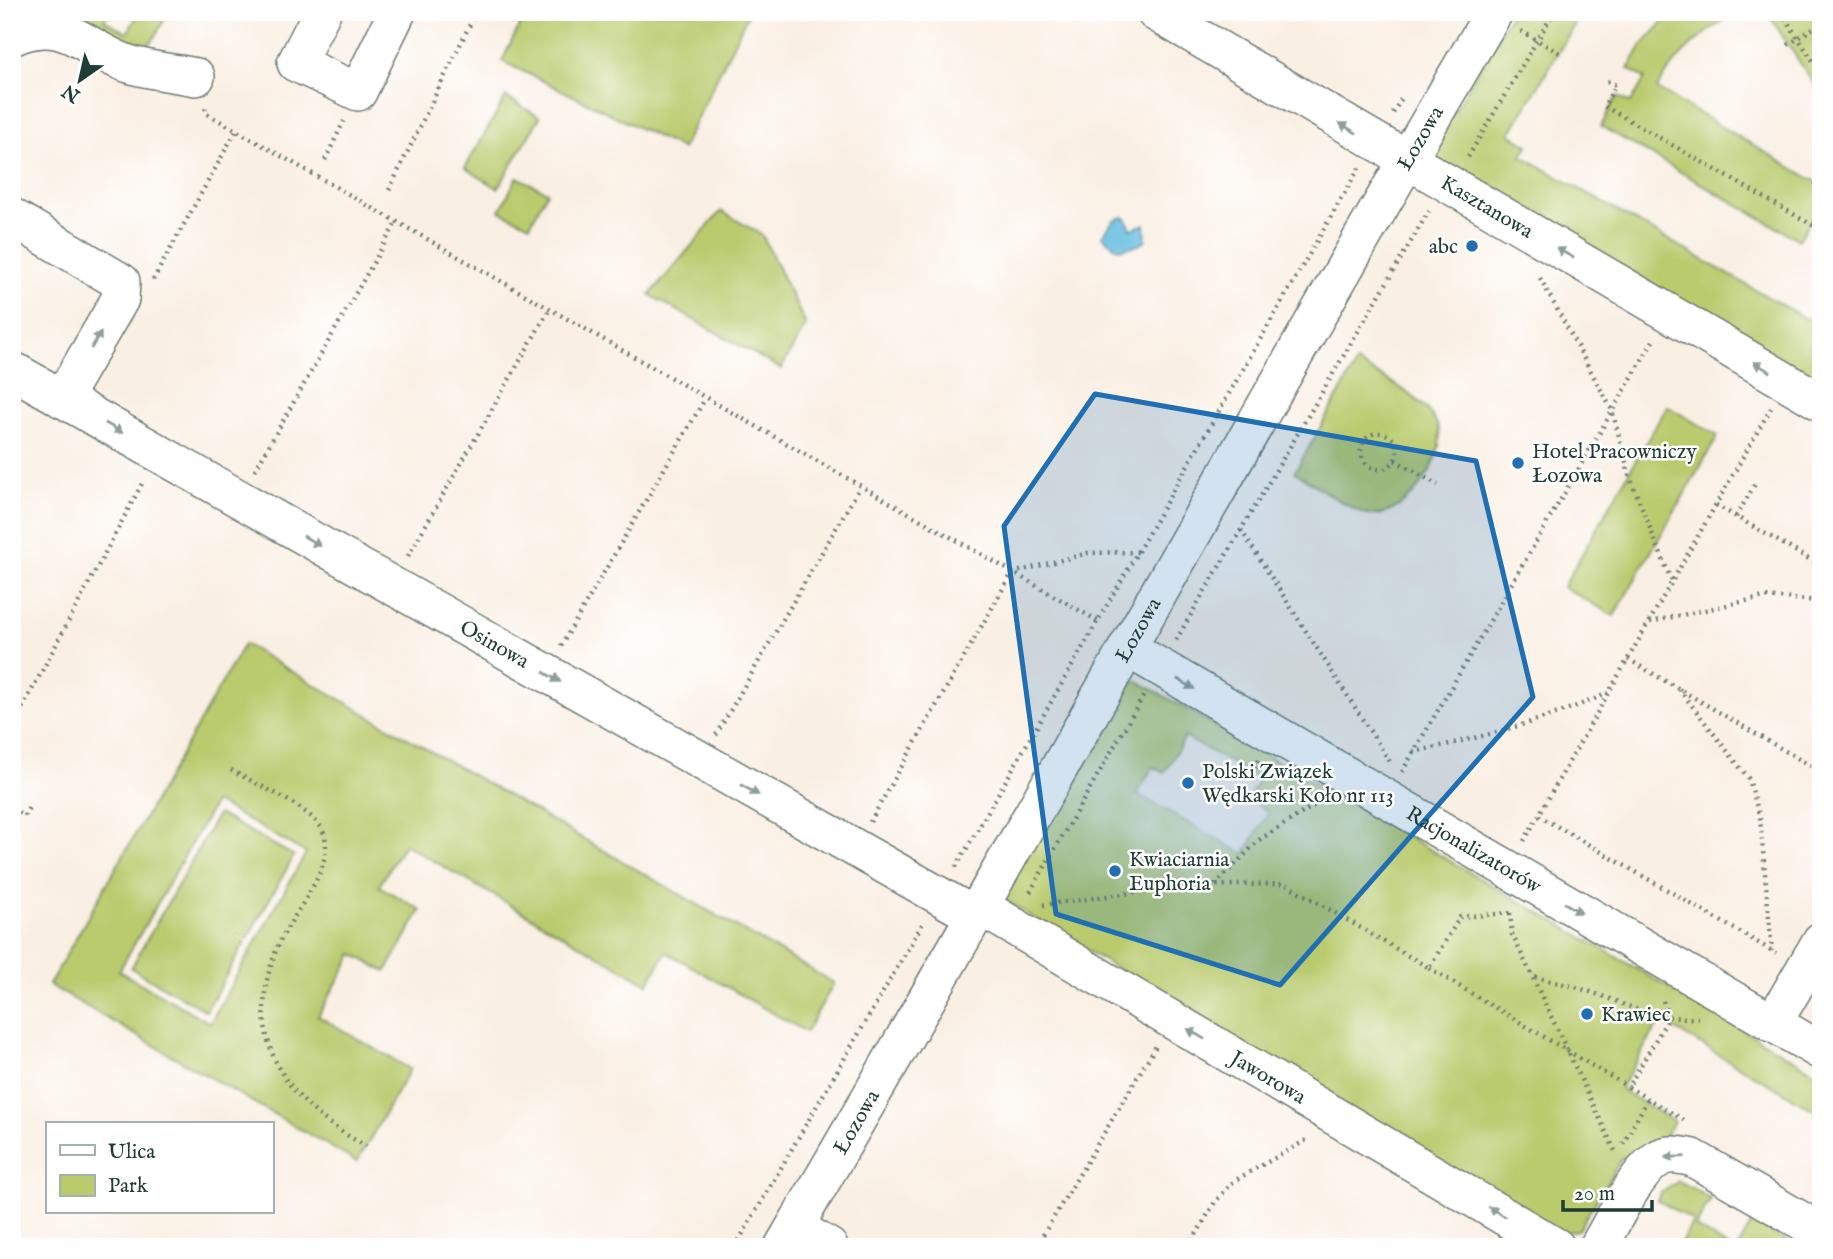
<svg xmlns="http://www.w3.org/2000/svg" width="1833" height="1259" font-family="'IM FELL English',serif">
<rect width="100%" height="100%" fill="#fff"/>
<filter id="ink" filterUnits="userSpaceOnUse"><feTurbulence type="fractalNoise" baseFrequency=".0143" numOctaves="2"/><feDisplacementMap in="SourceGraphic" scale="14" xChannelSelector="R" yChannelSelector="G"/><feConvolveMatrix kernelMatrix="1 2 1 2 8 2 1 2 1" color-interpolation-filters="sRGB"/></filter>
<filter id="wash" filterUnits="userSpaceOnUse"><feTurbulence type="fractalNoise" baseFrequency=".00686" numOctaves="4" result="noise"/><feDisplacementMap in="SourceGraphic" scale="28" xChannelSelector="R" yChannelSelector="G"/><feGaussianBlur stdDeviation="1.57" result="paint"/><feColorMatrix in="noise" values="0 0 0 0 0 0 0 0 0 0 0 0 0 0 0 0 0 1.4 0 .05"/><feComposite in="paint" operator="in"/></filter>
<g filter="url(#wash)">
<rect width="100%" height="100%" fill="#faefe3"/>
<g fill="#bacb6e" stroke="#6c8451" stroke-width="2" fill-rule="evenodd">
<polygon points="49,12 109,12 104,20 127,33 140,12 168,13 153,40 139,51"/>
<polygon points="526,12 749,12 682,149 502,61"/>
<polygon points="1512,12 1582,12 1510,134 1528,145 1522,156 1808,320 1821,299 1821,383 1437,160 1433,148"/>
<path d="M1673 12H1738C1704 32 1676 54 1657 89L1818 183 1821 179V224L1811 219 1799 240 1601 126 1617 96 1631 103 1645 78 1628 69 1642 45Z"/>
<polygon points="1767,12 1821,12 1821,95"/>
<polygon points="506,97 540,117 498,188 465,168"/>
<polygon points="517,177 547,192 530,225 500,211"/>
<polygon points="721,211 762,235 806,325 781,369 650,295"/>
<path d="M1357 363C1384 379 1422 395 1437 424 1452 456 1401 527 1364 513 1340 504 1316 485 1295 472Z"/>
<polygon points="1667,406 1718,436 1614,616 1563,587"/>
<path d="M244 644 834 983 806 1032 666 952 648 984 404 844 379 886 421 910 386 972 353 954 318 1016 410 1069 357 1162 49 985ZM215 802 306 853 210 1023 119 971Z"/>
<path d="M1138 681 1821 1075V1114L1660 1021 1620 1089 1674 1121 1664 1138 1639 1164 1622 1158 1578 1230 1554 1234 999 897 1124 682ZM1185 737 1259 779 1250 795 1252 801 1269 812 1244 854 1137 794 1153 767 1164 773Z"/>
<polygon points="218,814 294,856 206,1011 131,968"/>
<polygon points="1679,1181 1711,1199 1695,1227 1728,1247 1679,1247 1693,1221 1657,1200 1661,1193"/>
<polygon points="1753,1221 1797,1247 1738,1247"/>
</g>
<polygon fill="#61bcdf" stroke="#407c8a" stroke-width="2" points="1122,217 1126,218 1131,229 1145,224 1146,240 1139,245 1118,249 1102,236 1114,220"/>
</g>
<g filter="url(#ink)">
<g fill="none" stroke-linecap="round" stroke-linejoin="round">
<g stroke="#6c7b71" stroke-width="40">
<g id="minor">
<polyline points="322,12 296,63 358,92 397,12"/>
<path id="s1" d="M1155 12 1821 402"/>
<path d="M12 37C66 12 86 52 132 65 153 71 175 73 196 77"/>
<polyline points="12,217 121,282 120,299 62,399"/>
<path id="s2" d="M12 370 975 916"/>
<path id="s3" d="M1127 648 1821 1051"/>
<path id="s4" d="M981 907 1556 1247"/>
<polyline points="1773,1023 1821,941"/>
<polyline points="795,1227 829,1247"/>
<path id="s5" d="M783 1247C1024 837 1252 421 1494 12"/>
<path d="M1598 1247C1613 1222 1633 1177 1656 1160 1667 1152 1680 1155 1693 1158L1821 1232"/>
</g>
</g>
<g stroke="#6c7b71" stroke-width="4.5" stroke-dasharray="2 5" stroke-linecap="butt">
<polyline points="1781,12 1821,73"/>
<polyline points="1521,31 1563,55"/>
<polyline points="1788,45 1821,23"/>
<polyline points="1607,81 1616,85 1604,106 1821,230"/>
<polyline points="205,108 207,114 232,128 1100,622"/>
<polyline points="1393,113 1403,96"/>
<polyline points="1468,157 1554,12"/>
<polyline points="325,160 344,121"/>
<polyline points="389,190 476,12"/>
<polyline points="1540,278 1612,410 1630,478 1672,582"/>
<polyline points="153,280 236,131"/>
<circle cx="1379" cy="451" r="18"/>
<polyline points="1395,460 1438,485"/>
<polyline points="255,470 396,223"/>
<polyline points="1716,505 1821,566"/>
<polyline points="1736,517 1755,484"/>
<polyline points="1241,530 1390,762"/>
<polyline points="408,556 549,310"/>
<polyline points="1650,622 1764,597 1821,601"/>
<polyline points="1176,640 1429,211"/>
<polyline points="561,646 705,399"/>
<polyline points="1628,659 1821,772"/>
<polyline points="1679,689 1749,779 1760,818 1772,951"/>
<polyline points="12,734 18,716 144,480"/>
<polyline points="716,735 860,487"/>
<path d="M1413 752C1480 738 1545 721 1608 693"/>
<path d="M231 770C253 783 313 808 323 831 338 867 291 914 278 946 239 1038 286 1104 366 1146"/>
<polyline points="1402,772 1653,341"/>
<polyline points="1251,774 1259,760"/>
<polyline points="12,809 24,816 30,806"/>
<polyline points="1539,816 1776,953"/>
<polyline points="870,822 1012,573 1088,553 1138,552"/>
<polyline points="1524,841 1771,408"/>
<polyline points="956,867 1359,168"/>
<polyline points="1215,885 1259,840 1323,800"/>
<polyline points="1030,892 1145,693"/>
<polyline points="1043,905 1180,886 1286,884 1429,968 1460,917 1510,913"/>
<polyline points="1510,913 1512,934 1616,1153"/>
<polyline points="1429,968 1628,1087"/>
<path d="M1535 977C1552 982 1571 985 1588 991 1629 1005 1651 1020 1698 1018"/>
<polyline points="1648,1099 1628,1087 1668,1019 1662,997"/>
<polyline points="1623,1144 1648,1099 1687,1122"/>
<polyline points="735,1247 923,923"/>
<polyline points="1036,1247 1156,1046"/>
<polyline points="1189,1247 1215,1202 1234,1181 1310,1138"/>
</g>
<use href="#minor" stroke="#fff" stroke-width="37"/>
</g>
<defs><path id="oneway-solid" d="M-6-.8H1V-3.2L6.5 0L1 3.2V.8H-6Z" transform="scale(1.75)"/></defs>
<g fill="#8f9e9a">
<use href="#oneway-solid" transform="translate(1348 128) rotate(-149)"/>
<use href="#oneway-solid" transform="translate(1565 253) rotate(-150)"/>
<use href="#oneway-solid" transform="translate(96 340) rotate(-60)"/>
<use href="#oneway-solid" transform="translate(1762 367) rotate(-150)"/>
<use href="#oneway-solid" transform="translate(114 428) rotate(30)"/>
<use href="#oneway-solid" transform="translate(312 541) rotate(30)"/>
<use href="#oneway-solid" transform="translate(552 677) rotate(30)"/>
<use href="#oneway-solid" transform="translate(1186 684) rotate(30)"/>
<use href="#oneway-solid" transform="translate(750 790) rotate(30)"/>
<use href="#oneway-solid" transform="translate(1573 908) rotate(30)"/>
<use href="#oneway-solid" transform="translate(1196 1034) rotate(-149)"/>
<use href="#oneway-solid" transform="translate(1675 1157) rotate(178)"/>
<use href="#oneway-solid" transform="translate(1497 1212) rotate(-149)"/>
</g>
</g>
<path fill="#1f6fb2" fill-opacity="0.2" stroke="#1f6fb2" stroke-width="5" stroke-linejoin="round" d="M1095 394 1476 461 1533 697 1280 985 1056 914 1004 526Z"/>
<g fill="#1f6fb2" stroke="#fff" stroke-width="2.5">
<circle cx="1472" cy="246" r="7"/>
<circle cx="1518" cy="463" r="7"/>
<circle cx="1188" cy="783" r="7"/>
<circle cx="1115" cy="871" r="7"/>
<circle cx="1587" cy="1014" r="7"/>
</g>
<g text-anchor="middle" stroke-width="5" stroke-linejoin="round" paint-order="stroke">
<g font-size="21" fill="#1f3d34" stroke="#fff">
<text dy="7" stroke="none"><textPath href="#s5" startOffset="1279">Łozowa</textPath></text>
<text dy="7" stroke="none"><textPath href="#s1" startOffset="385">Kasztanowa</textPath></text>
<text dy="7" stroke="none"><textPath href="#s5" startOffset="712">Łozowa</textPath></text>
<text dy="7" stroke="none"><textPath href="#s2" startOffset="555">Osinowa</textPath></text>
<text dy="7" stroke="none"><textPath href="#s3" startOffset="401">Racjonalizatorów</textPath></text>
<text dy="7" stroke="none"><textPath href="#s4" startOffset="334">Jaworowa</textPath></text>
<text dy="7" stroke="none"><textPath href="#s5" startOffset="145">Łozowa</textPath></text>
</g>
<g font-size="21" fill="#1f3d34" stroke="#fff" text-anchor="start">
<text x="1458" y="253" text-anchor="end">abc</text>
<text x="1532" y="458">Hotel Pracowniczy<tspan x="1532" dy="24">Łozowa</tspan></text>
<text x="1202" y="778">Polski Związek<tspan x="1202" dy="24">Wędkarski Koło nr 113</tspan></text>
<text x="1129" y="866">Kwiaciarnia<tspan x="1129" dy="24">Euphoria</tspan></text>
<text x="1601" y="1021">Krawiec</text>
</g>
</g>
<rect width="1833" height="1259" fill="none" stroke="#fff" stroke-width="42"/>
<rect x="46" y="1122" width="228" height="91" fill="#ffffff" stroke="#a5b1ae" stroke-width="2"/>
<rect x="60" y="1145" width="35" height="10" fill="#ffffff" stroke="#a5b1ae" stroke-width="2"/>
<text x="108" y="1158" font-size="21" fill="#1f3d34">Ulica</text>
<rect x="60" y="1175" width="35" height="21" fill="#bacb6e" stroke="#a5b1ae" stroke-width="2"/>
<text x="108" y="1192" font-size="21" fill="#1f3d34">Park</text>
<g transform="translate(80 80) rotate(214)" stroke="#ffffff" stroke-width="5" paint-order="stroke">
<path d="M0-5L12 26L0 18L-12 26Z" fill="#1f3d34"/>
<text y="-10" font-size="19" font-weight="bold" text-anchor="middle" fill="#1f3d34">N</text>
</g>
<path d="M1563 1200v10h89v-10" fill="none" stroke="#1f3d34" stroke-width="3.5"/>
<text x="1574" y="1200" font-size="21" fill="#1f3d34" stroke="#ffffff" stroke-width="5" paint-order="stroke">20 m</text>
</svg>
